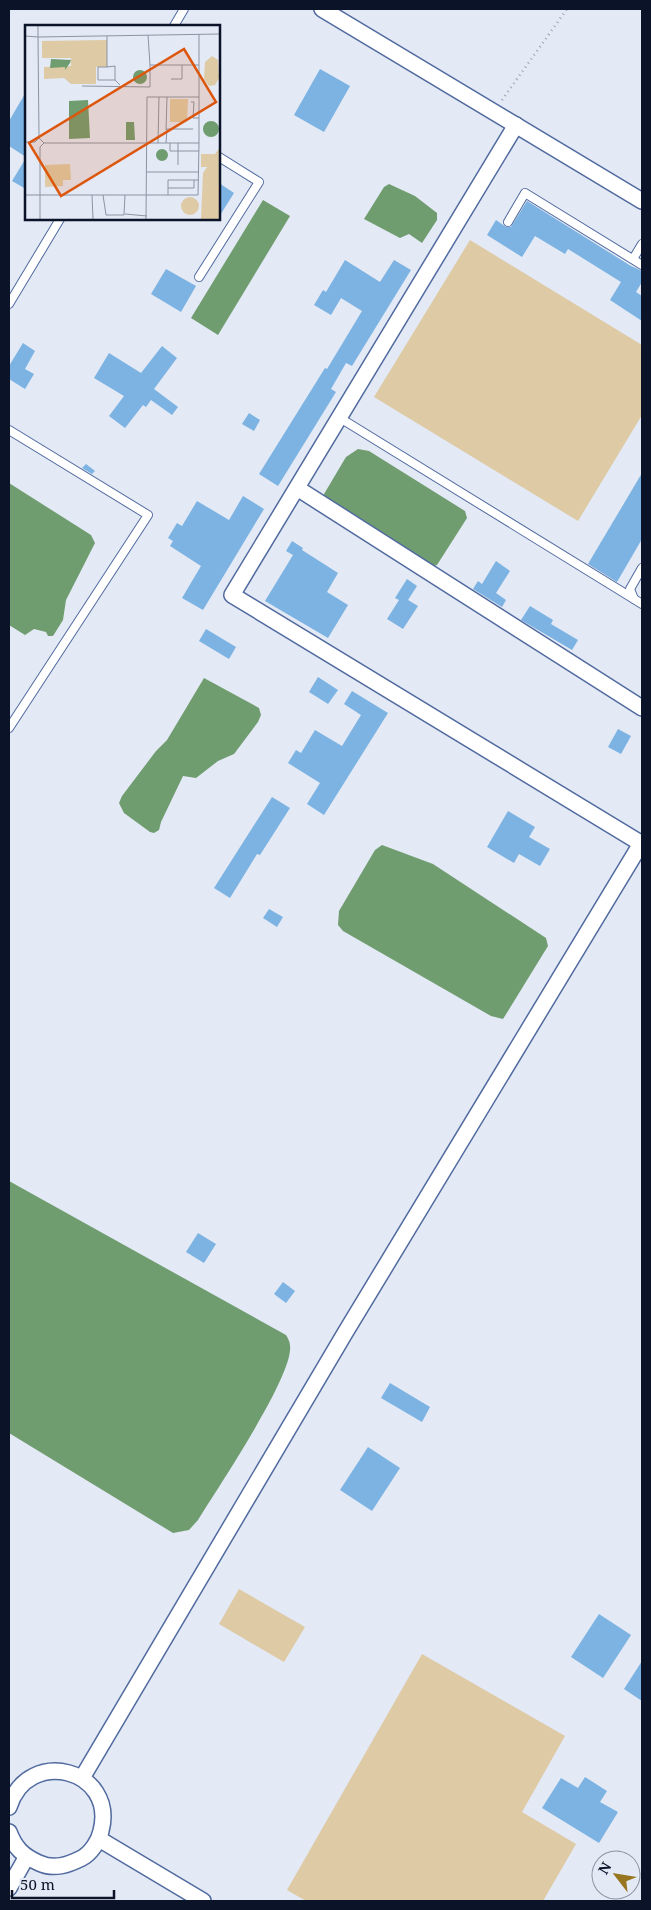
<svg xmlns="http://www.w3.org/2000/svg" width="651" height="1910" font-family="'Noto Serif',serif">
<rect width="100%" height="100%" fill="#e3e9f5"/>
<g fill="#decaa4">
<polygon points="470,240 642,345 642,415 578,521 374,397"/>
<polygon points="239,1589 305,1627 284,1662 219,1624"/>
<polygon points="422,1654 565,1736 522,1812 576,1844 543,1901 306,1901 287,1890"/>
</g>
<g fill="#709d70">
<polygon points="389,184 415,196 437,213 437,220 422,243 409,234 400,238 364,219 384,187"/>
<polygon points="263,200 290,216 218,335 191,318"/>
<polygon points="358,449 369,451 465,511 467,518 437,565 434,566 430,564 325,499 324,494 346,457"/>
<polygon points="9,483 91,535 95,543 66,600 63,620 53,636 48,636 46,632 34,629 25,635 9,625"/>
<polygon points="204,678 259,708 261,715 258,722 234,754 218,761 196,778 183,776 161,822 159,830 154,833 150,832 124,813 119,803 122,796 156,751 167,740"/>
<polygon points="382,845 433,864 546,938 548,946 503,1019 491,1016 343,931 338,925 339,911 375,850"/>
<path d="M9 1181 286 1335C288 1338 290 1342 290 1346 294 1375 217 1489 198 1520L189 1530 173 1533 9 1433Z"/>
</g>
<g fill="#7cb3e2">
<polygon points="320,69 350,86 324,132 294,115"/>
<polygon points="26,92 26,157 9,146 9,121"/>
<polygon points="26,158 26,189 12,181"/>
<polygon points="219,183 234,193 219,217"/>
<polygon points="527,201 631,266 642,271 642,282 636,292 642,296 642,321 610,300 621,282 568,249 565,254 535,236 522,257 487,235 496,220 506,227 511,227"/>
<polygon points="345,260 380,282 394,260 411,270 352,366 346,363 331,389 336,392 278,486 259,474 325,368 327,369 362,311 341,298 331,315 314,305 323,290 326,292"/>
<polygon points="166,269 196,286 181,312 151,294"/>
<polygon points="23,343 35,351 25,369 34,374 25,389 9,379 9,366"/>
<polygon points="162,346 177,358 154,389 178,407 172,415 151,400 146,407 143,405 125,428 109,416 124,396 94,378 109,353 141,373"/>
<polygon points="249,413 260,420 254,431 242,424"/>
<polygon points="86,464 95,471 92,474 82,468"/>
<polygon points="642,473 642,539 617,582 588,564"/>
<polygon points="243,496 264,509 203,610 182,598 201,566 170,546 173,541 168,538 177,523 182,526 197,501 229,520"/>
<polygon points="292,541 303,548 302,550 338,573 327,592 348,605 328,638 265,601 293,555 286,551"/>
<polygon points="496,561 510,571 496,593 506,600 502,607 473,589 478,581 482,584"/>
<polygon points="407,579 417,586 408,600 418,606 403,629 387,619 399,600 395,598"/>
<polygon points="530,606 553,620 551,624 578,640 572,650 521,620"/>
<polygon points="206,629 236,647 229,659 199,641"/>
<polygon points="318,677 338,690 328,704 309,692"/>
<polygon points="352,691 388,713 324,815 307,804 320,783 288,763 296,750 301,753 315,730 342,746 361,715 344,704"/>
<polygon points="618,729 631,736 621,754 608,747"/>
<polygon points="272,797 290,808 260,855 257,854 230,898 214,888"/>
<polygon points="508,811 535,827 529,837 550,849 540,866 519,854 514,863 487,847"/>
<polygon points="269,909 283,917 277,927 263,918"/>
<polygon points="198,1233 216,1244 204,1263 186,1252"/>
<polygon points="283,1282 295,1291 286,1303 274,1294"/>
<polygon points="390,1383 430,1407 422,1422 381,1398"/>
<polygon points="368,1447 400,1468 372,1511 340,1490"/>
<polygon points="599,1614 631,1635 603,1678 571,1657"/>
<polygon points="642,1661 642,1701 624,1689"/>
<polygon points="585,1777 607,1791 600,1802 618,1812 599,1843 542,1808 561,1778 578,1788"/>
</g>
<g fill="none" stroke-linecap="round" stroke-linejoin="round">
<g stroke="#516a9f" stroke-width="10">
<g id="lane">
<polyline points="174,26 184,9"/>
<polyline points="508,222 525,193 642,265"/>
<polyline points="633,259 642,244"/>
<polyline points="199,277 259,182 219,157"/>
<polyline points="9,304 60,219"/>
<polyline points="340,418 634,599"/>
<polyline points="9,430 148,515 9,728"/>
<polyline points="642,568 630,589 634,599 642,604"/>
</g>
</g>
<g stroke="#516a9f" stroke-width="18">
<g id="street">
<polyline points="322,9 642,201"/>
<polyline points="516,125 232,595 642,844"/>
<polyline points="297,488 642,708"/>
<polyline points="82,1778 345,1333 642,842"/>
<path d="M9 1807C28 1746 117 1769 101 1831 99 1841 91 1853 82 1858 68 1865 54 1870 39 1863 23 1856 15 1848 9 1832"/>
<polyline points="99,1839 203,1901"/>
<polyline points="9,1888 26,1858"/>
</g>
</g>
<polyline stroke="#9da4b3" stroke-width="2.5" stroke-dasharray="1 4" stroke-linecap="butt" points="502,100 567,9"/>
<use href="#lane" stroke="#fff" stroke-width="8"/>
<use href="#street" stroke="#fff" stroke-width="15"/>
</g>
<g transform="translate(25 25)">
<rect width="195" height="195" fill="#e3e9f5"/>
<path d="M82 15V42H71V59H46L39 53 19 54V42L46 41V33H17V16ZM187 31 193 35 194 53 190 60 184 61 179 54 180 37ZM145 74H163L162 97H145ZM195 122V194H176L178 148 182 142H176V129H190ZM45 139 46 155H38V161L20 162V140ZM156 181a9 9 0 1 1 18 0a9 9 0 1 1-18 0Z" fill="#decaa4"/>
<path d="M26 34 46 35 45 38 40 45V42L25 43ZM108 52a7 7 0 1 1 14 0a7 7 0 1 1-14 0ZM63 75 65 113 44 114V76ZM178 104a8 8 0 1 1 16 0a8 8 0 1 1-16 0ZM109 97 110 115H101V97ZM131 130a6 6 0 1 1 12 0a6 6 0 1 1-12 0Z" fill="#709d70"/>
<path fill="none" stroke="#8c93a3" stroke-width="1" d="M123 10 125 40H157M0 11 13 12V1M82 11V42H73V55H90L95 60M82 42 90 41V55M146 54H157V40H174M57 61 125 62V40M166 77H169L168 93H174M141 105 142 72M14 113 19 118H174V9M0 117H10L14 113 13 12 195 9M19 118 15 122V170H173L174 118M133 118 134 72M141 118 142 104H168M145 118V126H174M153 118V140M122 147H174M143 163H169V155M0 170H15V194M67 170 68 194M78 170 81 190H99L100 170M143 170V155H174M100 189 122 191M121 194 122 72H174"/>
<path fill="#dd560d" fill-opacity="0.15" stroke="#dd560d" stroke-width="2.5" d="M159 24 191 77 36 171 4 118Z"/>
<rect width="195" height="195" fill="none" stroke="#0a1328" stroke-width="2.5"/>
</g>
<rect width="651" height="1910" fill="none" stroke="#0a1328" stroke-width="20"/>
<g transform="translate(616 1875) rotate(301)"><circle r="24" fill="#e3e9f5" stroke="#8c93a3"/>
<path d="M0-4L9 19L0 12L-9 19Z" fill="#98751f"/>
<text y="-8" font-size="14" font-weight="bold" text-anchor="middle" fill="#0a1328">N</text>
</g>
<path d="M12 1890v8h102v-8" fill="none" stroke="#0a1328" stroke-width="2.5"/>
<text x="20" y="1890" font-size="15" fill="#0a1328" stroke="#e3e9f5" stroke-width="4" paint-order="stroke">50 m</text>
</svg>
